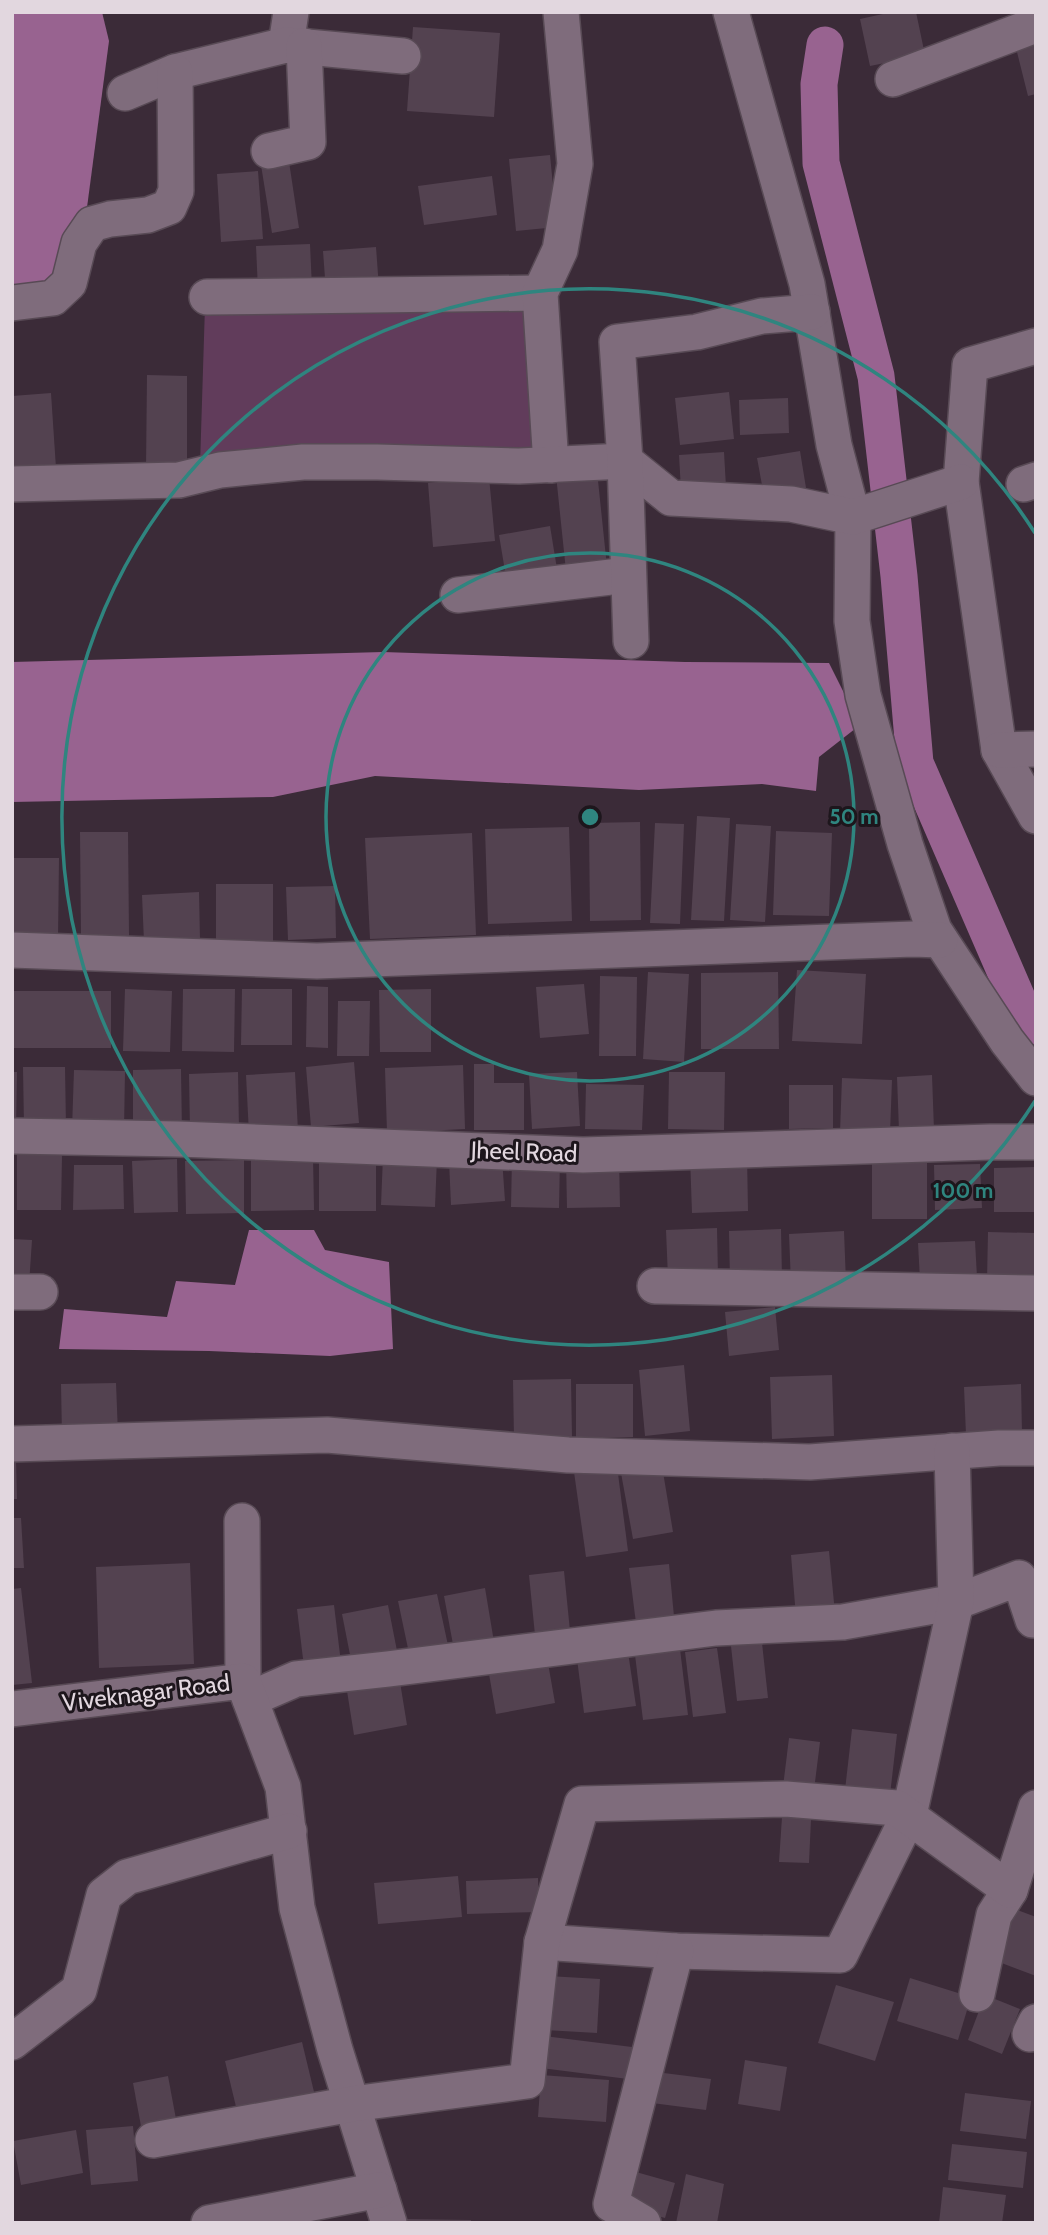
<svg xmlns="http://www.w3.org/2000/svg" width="1048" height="2235" font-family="Cabin,sans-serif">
<rect width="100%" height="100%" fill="#3b2b38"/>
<polygon fill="#613c5b" points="535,295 542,455 200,465 205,306"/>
<g fill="#986390">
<polygon points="12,12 102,12 109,41 86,215 68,286 12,300"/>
<polygon points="383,652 685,662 829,663 860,725 819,757 816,791 762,784 639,790 375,776 273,797 12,802 12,662"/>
<polygon points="249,1230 314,1230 325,1250 389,1262 393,1349 330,1356 209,1351 59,1349 64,1309 167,1317 176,1281 235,1285"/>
</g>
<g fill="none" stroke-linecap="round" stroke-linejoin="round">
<polyline stroke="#986390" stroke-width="37" points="825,45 819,84 821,163 876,376 899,576 915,763 1023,1012 1036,1026"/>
</g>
<g fill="#534250">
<polygon points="892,12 916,12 925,55 870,66 860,19"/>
<polygon points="413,27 500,33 494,117 407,111"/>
<polygon points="1036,43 1036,94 1028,96 1016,48"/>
<polygon points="288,155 299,228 272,233 260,159"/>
<polygon points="550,155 557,227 516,231 509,159"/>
<polygon points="258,171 263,239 221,242 217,174"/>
<polygon points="492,176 497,215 424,225 418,186"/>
<polygon points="310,244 312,288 258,290 256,246"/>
<polygon points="376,247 379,288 326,292 323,251"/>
<polygon points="147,375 187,376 187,469 146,469"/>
<polygon points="729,392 734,439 680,445 675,398"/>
<polygon points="51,393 56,468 12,471 12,396"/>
<polygon points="788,398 789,433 740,435 739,400"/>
<polygon points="800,451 807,494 765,501 757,458"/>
<polygon points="724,452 726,487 681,490 679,455"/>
<polygon points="597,471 607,567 566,571 556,475"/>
<polygon points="489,477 495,541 433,547 428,483"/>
<polygon points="550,526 558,575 507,583 499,535"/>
<polygon points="697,816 730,818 724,921 691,920"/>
<polygon points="640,822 641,920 590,921 589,823"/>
<polygon points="655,823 684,824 680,924 650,923"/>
<polygon points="736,824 771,826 765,922 730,920"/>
<polygon points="569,827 572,921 488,924 485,829"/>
<polygon points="776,831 832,833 829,916 773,915"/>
<polygon points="80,832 128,832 129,936 81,936"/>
<polygon points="472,833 476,935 370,939 365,838"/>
<polygon points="12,858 59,858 58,939 12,939"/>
<polygon points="216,884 273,884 273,946 216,945"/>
<polygon points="335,886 336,938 288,940 286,887"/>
<polygon points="199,892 200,940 144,942 142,895"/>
<polygon points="797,970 866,974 862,1044 792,1041"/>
<polygon points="648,972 689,974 684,1062 643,1059"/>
<polygon points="778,972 779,1049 701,1049 701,973"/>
<polygon points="600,976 637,977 636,1056 599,1056"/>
<polygon points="584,984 589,1034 540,1038 536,987"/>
<polygon points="307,986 328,987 328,1048 306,1047"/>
<polygon points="125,989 172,991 170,1052 123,1051"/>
<polygon points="183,989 235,989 234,1052 182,1051"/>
<polygon points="242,989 292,989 292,1045 241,1045"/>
<polygon points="431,989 431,1052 380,1052 379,990"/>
<rect x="12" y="991" width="99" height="57"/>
<polygon points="338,1001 370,1001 369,1056 337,1056"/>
<polygon points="354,1062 359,1123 311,1127 306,1067"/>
<polygon points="474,1064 494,1064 494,1083 524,1083 524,1130 474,1130"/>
<polygon points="463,1065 465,1129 387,1133 385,1068"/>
<polygon points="23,1067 65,1067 66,1127 24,1127"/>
<polygon points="181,1069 182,1134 133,1134 133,1070"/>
<polygon points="74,1070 125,1071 124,1130 72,1129"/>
<polygon points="12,1072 17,1072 16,1130 12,1130"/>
<polygon points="238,1072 239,1130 190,1131 189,1074"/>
<polygon points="295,1072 298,1131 249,1134 246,1075"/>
<polygon points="577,1072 580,1126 532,1129 529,1074"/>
<polygon points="669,1072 725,1072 724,1130 668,1129"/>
<polygon points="932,1075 934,1130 899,1131 897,1077"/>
<polygon points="842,1078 892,1080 890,1133 840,1132"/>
<polygon points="586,1084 644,1085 642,1130 585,1129"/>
<polygon points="789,1085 833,1085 833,1128 789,1129"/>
<polygon points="17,1155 62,1155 61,1210 17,1210"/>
<polygon points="747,1155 748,1211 692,1213 690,1156"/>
<polygon points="313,1156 314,1210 251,1211 251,1157"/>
<polygon points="376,1156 376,1211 319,1211 319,1157"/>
<polygon points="383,1156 437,1158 435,1207 381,1205"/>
<polygon points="502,1158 505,1201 451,1205 449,1161"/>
<polygon points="512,1158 560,1158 559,1208 511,1207"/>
<polygon points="619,1158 620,1207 567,1208 566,1159"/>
<polygon points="927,1158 927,1219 872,1219 872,1159"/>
<polygon points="177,1159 178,1212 134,1213 132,1161"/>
<polygon points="244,1160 244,1213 186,1214 185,1161"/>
<polygon points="980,1164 982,1208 935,1210 934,1165"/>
<polygon points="74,1165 123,1165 124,1209 73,1210"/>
<polygon points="1036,1167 1036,1212 994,1212 994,1168"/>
<polygon points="717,1228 718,1276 668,1278 666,1230"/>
<polygon points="781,1229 782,1278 730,1280 729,1231"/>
<polygon points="844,1231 846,1282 791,1284 789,1234"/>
<polygon points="988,1232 1036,1233 1036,1283 987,1281"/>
<polygon points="12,1239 32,1240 29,1285 12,1284"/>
<polygon points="975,1241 977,1277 920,1280 918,1243"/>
<polygon points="775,1307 779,1350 729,1356 725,1312"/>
<polygon points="684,1365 690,1431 645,1436 639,1370"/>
<polygon points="832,1375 834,1436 772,1439 770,1377"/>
<polygon points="571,1379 572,1438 514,1439 513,1380"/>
<polygon points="116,1383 118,1434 62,1436 61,1384"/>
<rect x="576" y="1384" width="57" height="53"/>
<polygon points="1021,1384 1022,1433 966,1435 964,1387"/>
<polygon points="12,1458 16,1458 17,1499 12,1499"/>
<polygon points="617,1466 628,1551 586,1557 574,1472"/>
<polygon points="662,1466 673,1532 633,1539 621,1473"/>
<polygon points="12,1518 21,1518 24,1568 12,1568"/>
<polygon points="829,1551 835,1613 796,1617 791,1555"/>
<polygon points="190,1563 194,1664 99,1668 96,1567"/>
<polygon points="669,1564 675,1627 637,1631 629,1568"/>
<polygon points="564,1571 571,1641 536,1645 529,1575"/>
<polygon points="21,1588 32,1683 12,1685 12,1589"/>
<polygon points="485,1588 495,1648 455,1655 444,1596"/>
<polygon points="437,1594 449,1650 410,1658 398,1601"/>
<polygon points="334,1605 341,1663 304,1667 297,1609"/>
<polygon points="388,1605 399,1661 353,1670 342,1614"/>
<polygon points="762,1643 768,1698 737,1701 731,1646"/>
<polygon points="717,1648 726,1713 693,1717 685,1652"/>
<polygon points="680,1649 688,1715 643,1720 635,1655"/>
<polygon points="628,1652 636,1706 584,1713 577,1659"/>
<polygon points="548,1663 555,1703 496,1714 489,1674"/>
<polygon points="400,1682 407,1725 354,1735 347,1691"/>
<polygon points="852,1729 897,1734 890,1795 845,1790"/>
<polygon points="789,1738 820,1742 813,1798 782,1795"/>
<polygon points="782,1817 811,1819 809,1863 779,1862"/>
<polygon points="458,1876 462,1917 378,1924 374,1883"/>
<polygon points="538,1878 539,1912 467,1914 466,1881"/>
<polygon points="1012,1908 1036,1917 1036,1976 991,1959"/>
<polygon points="548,1976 600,1979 597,2033 545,2030"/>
<polygon points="910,1978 971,1997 958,2040 897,2021"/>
<polygon points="836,1985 894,2002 875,2061 818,2043"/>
<polygon points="985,1995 1020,2009 1002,2054 968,2040"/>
<polygon points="544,2036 632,2047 628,2079 541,2068"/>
<polygon points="302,2042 315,2096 238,2115 225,2061"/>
<polygon points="745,2060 787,2067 780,2111 738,2104"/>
<polygon points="656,2072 711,2079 706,2110 652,2103"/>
<polygon points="541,2075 609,2080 606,2122 538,2117"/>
<polygon points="168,2076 178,2130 143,2137 133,2083"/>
<polygon points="965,2093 1031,2101 1026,2139 960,2131"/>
<polygon points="133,2126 138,2181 91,2185 86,2130"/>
<polygon points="76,2130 83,2173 21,2185 13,2141"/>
<polygon points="952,2144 1027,2152 1023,2188 948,2180"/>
<polygon points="629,2170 675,2183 665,2218 619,2205"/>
<polygon points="686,2174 724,2184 717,2223 676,2223"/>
<polygon points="943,2187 1006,2195 1002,2223 939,2223"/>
<polygon points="404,2219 471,2220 471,2223 404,2223"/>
</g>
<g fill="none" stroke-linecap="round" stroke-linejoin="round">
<g stroke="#584a55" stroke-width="38">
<g id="minor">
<polyline points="731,12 807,284 834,445 853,517 852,621 863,695 905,844 934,930 1007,1041 1036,1078"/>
<polyline points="286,45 291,12"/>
<polyline points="893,79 1036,25"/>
<polyline points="125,93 175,72 286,45 403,56"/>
<polyline points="269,151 308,142 304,46"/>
<polyline points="207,297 540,293"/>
<polyline points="12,303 53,298 69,283 79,243 92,224 110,219 148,215 169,207 176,191 175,72"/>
<polyline points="1036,346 970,365 961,482 999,750 1036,816"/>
<polyline points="551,465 540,293 560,250 575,164 561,12"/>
<polyline points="12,484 179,480 220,470 303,462 377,462 519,466 625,461 671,498 791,504 853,517 961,482"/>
<polyline points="1024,484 1036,480"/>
<polyline points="458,595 628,575"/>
<polyline points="631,641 625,461 617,342 697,332 762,316 812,312"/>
<polyline points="999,750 1036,749"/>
<polyline points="12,950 317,961 913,939 940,940"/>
<polyline points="12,1136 178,1139 583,1155 990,1142 1036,1142"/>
<polyline points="655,1286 1036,1293"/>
<polyline points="12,1292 40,1292"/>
<polyline points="12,1444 327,1435 568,1455 810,1462 999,1448 1036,1448"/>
<polyline points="242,1521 243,1681"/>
<polyline points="250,1699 296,1679 388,1669 716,1628 843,1622 956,1602 1019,1578 1033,1620 1036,1620"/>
<polyline points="12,1709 243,1681 283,1787 297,1908 335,2050 389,2223"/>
<polyline points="542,1942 676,1951 840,1955 909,1815 956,1602 952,1451"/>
<polyline points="977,1994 994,1915 1010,1890"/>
<polyline points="1030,2034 1036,2022"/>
<polyline points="12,2042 79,1990 104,1895 127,1877 289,1831"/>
<polyline points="153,2140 352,2104 527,2081 542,1942 582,1804 786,1799 897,1808 1010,1890 1036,1808"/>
<polyline points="209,2223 379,2190"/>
<polyline points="643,2223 611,2204 676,1951"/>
</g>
</g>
<use href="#minor" stroke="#7f6c7c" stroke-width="35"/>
</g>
<g fill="none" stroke="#2f857f" stroke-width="3.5">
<circle cx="590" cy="817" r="264"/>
<path d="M1035 1101A528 528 0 1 1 1035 533"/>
</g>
<g text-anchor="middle" stroke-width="6" stroke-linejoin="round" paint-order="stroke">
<g font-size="24" fill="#e2d7df" stroke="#1d161c">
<text transform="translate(524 1152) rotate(2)" y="8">Jheel Road</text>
<text transform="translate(146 1693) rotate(-7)" y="8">Viveknagar Road</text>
</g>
</g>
<circle cx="590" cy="817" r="10" fill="#2f857f" stroke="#1d161c" stroke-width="3.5"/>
<g font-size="21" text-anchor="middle" font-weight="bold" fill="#2f857f" stroke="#1d161c" stroke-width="6" stroke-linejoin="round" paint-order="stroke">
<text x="854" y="824">50 m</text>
<text x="963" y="1198">100 m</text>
</g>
<rect width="1048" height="2235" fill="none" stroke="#e2d7df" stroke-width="28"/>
</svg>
